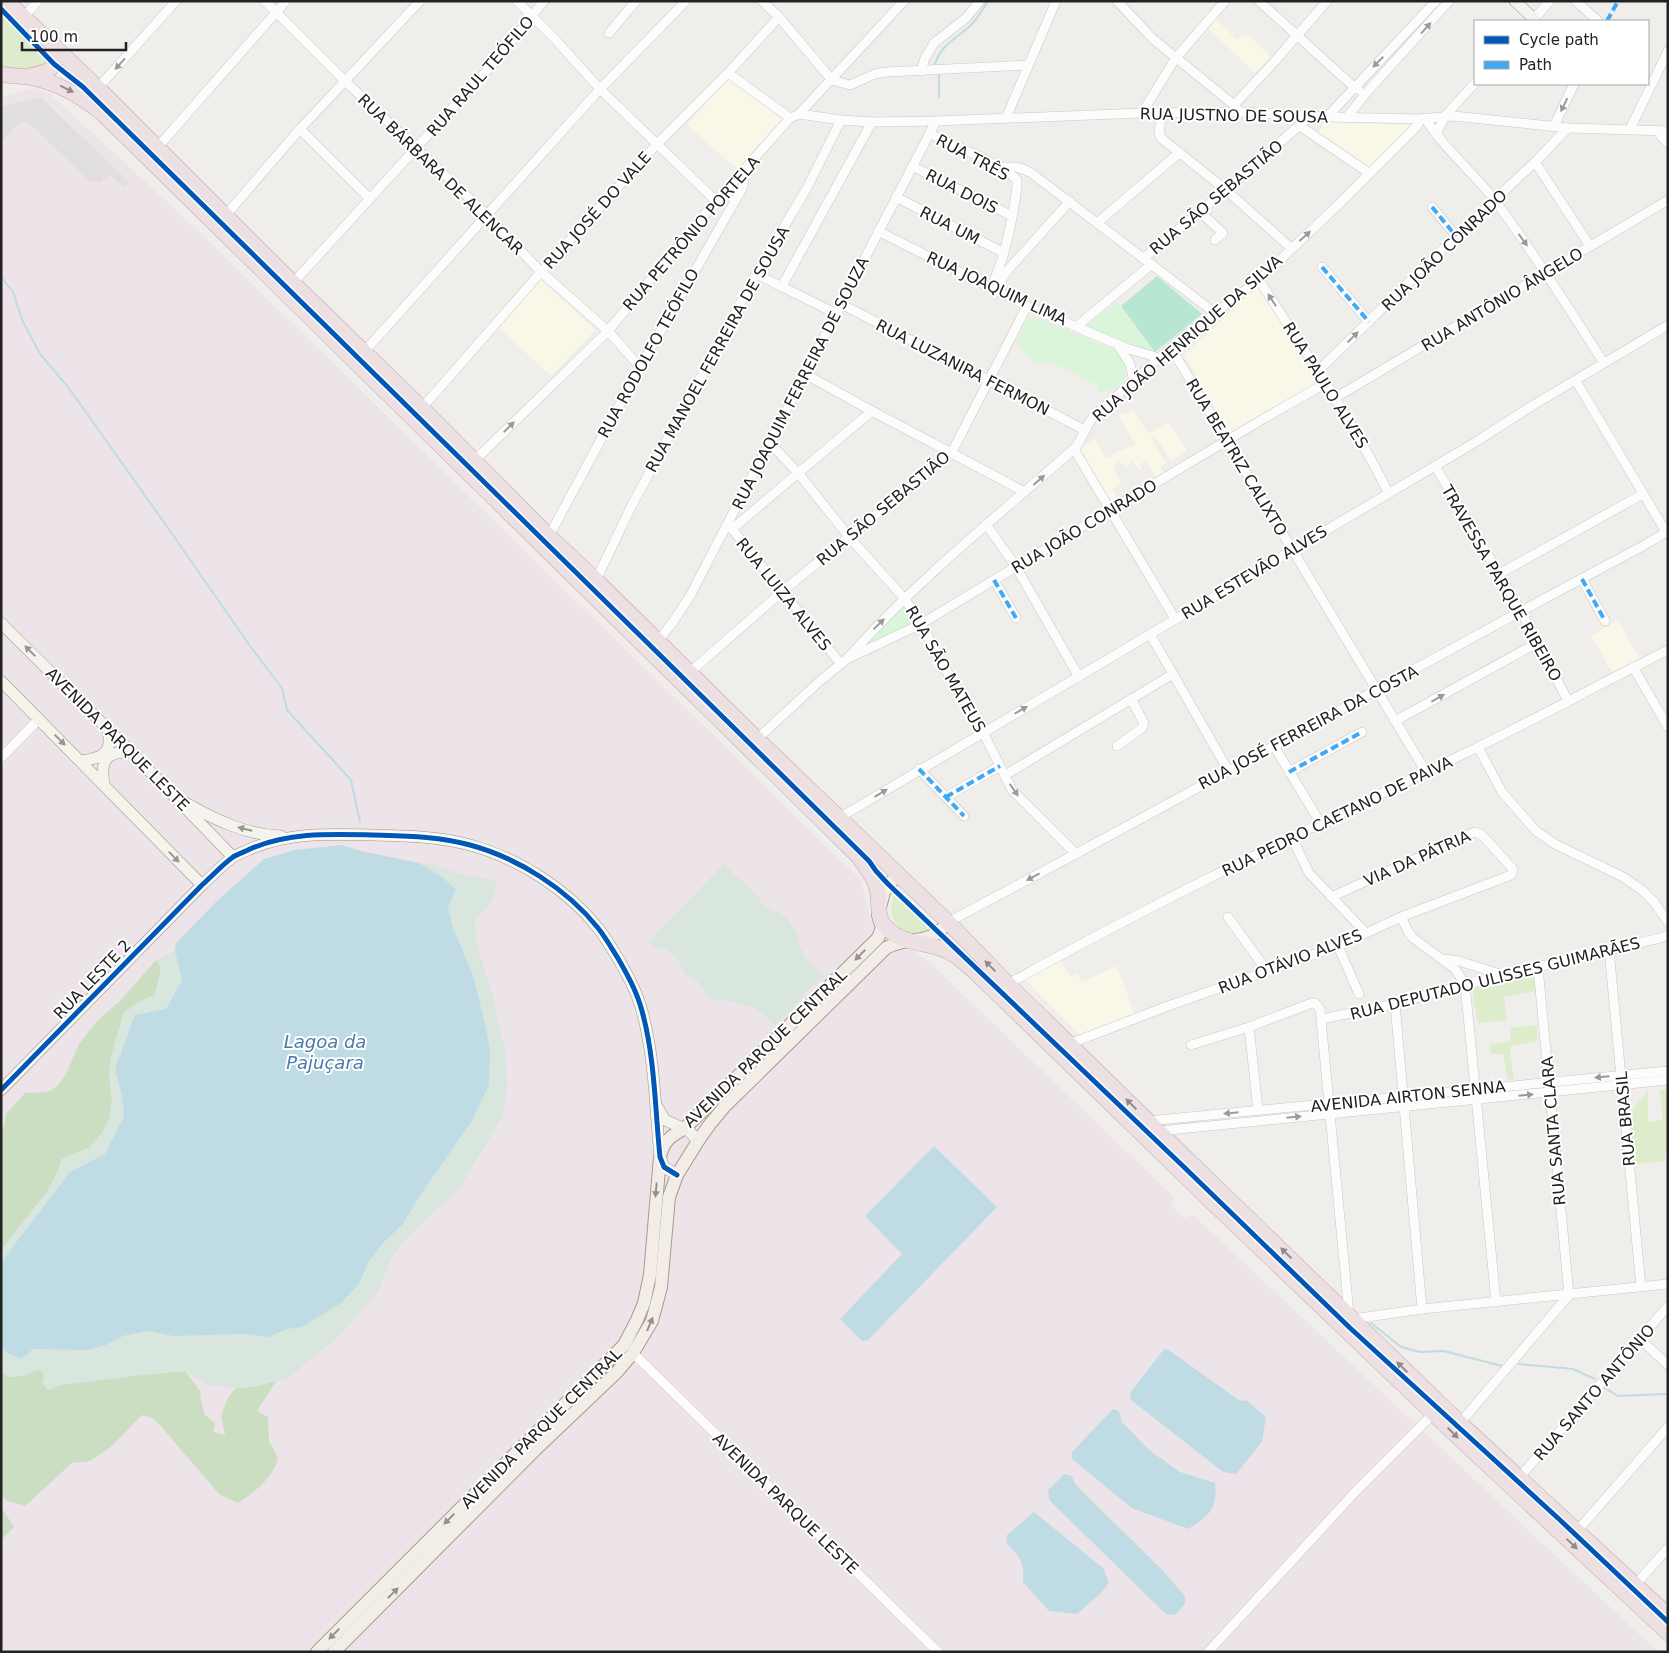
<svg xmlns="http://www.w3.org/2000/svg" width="1669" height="1653" font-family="'DejaVu Sans',sans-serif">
<rect width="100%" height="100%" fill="#f0eeeb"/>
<polygon fill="#ede4e9" points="34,88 49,93 191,224 861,880 871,920 899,950 913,950 929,962 1174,1197 1171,1204 1185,1218 1192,1214 1658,1652 1,1652 1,97"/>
<g fill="#f8f7e8">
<polygon points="1216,19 1237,40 1242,35 1244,37 1248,34 1271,56 1255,73 1208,28"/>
<polygon points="728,78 782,119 737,169 687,125"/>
<polygon points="1324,122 1411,125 1411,128 1370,169 1318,133"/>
<polygon points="540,279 595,330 551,376 498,327"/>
<polygon points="1259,285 1318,383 1230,435 1184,355"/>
<polygon points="1133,409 1148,434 1169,422 1187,451 1171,461 1155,436 1151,438 1166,463 1160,467 1164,472 1156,477 1146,461 1140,464 1142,469 1139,471 1133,459 1128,467 1117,461 1113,469 1122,483 1112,489 1118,499 1112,503 1080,449 1095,439 1106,459 1118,451 1136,445 1118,415 1124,412 1126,414"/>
<polygon points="1618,620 1640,659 1613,674 1591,636"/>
<polygon points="1060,960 1070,976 1077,973 1082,982 1117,966 1135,1016 1083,1038 1025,979"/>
</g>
<g fill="#ddeccb">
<polygon points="1,15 48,62 44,67 23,72 1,68"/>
<path d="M894 894 932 932C904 944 884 922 894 894Z"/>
<polygon points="1533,975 1536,991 1504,997 1507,1020 1478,1023 1472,988"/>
<polygon points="1537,1025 1537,1041 1511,1046 1510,1052 1514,1079 1508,1080 1503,1054 1491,1054 1490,1045 1510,1041 1511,1028"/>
<polygon points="1668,1089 1668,1154 1665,1154 1665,1161 1635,1164 1631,1146 1630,1114 1648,1090 1648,1122 1663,1120 1660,1090"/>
</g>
<g fill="#cbdec1">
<path d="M156 960 161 968 155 995 137 1003 124 1012 111 1058 109 1074 112 1101 109 1119 102 1133 89 1148 62 1159C52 1194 24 1222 1 1250V1130L4 1127 6 1114 25 1093 48 1092 57 1086 66 1074 79 1044 97 1021 120 1001Z"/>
<path d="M37 1369 43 1372 48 1390 61 1385 140 1375 185 1371 200 1391 201 1401 205 1415 215 1423 213 1432 225 1435 221 1415 229 1396 236 1388 258 1386 277 1380 257 1411 268 1417 269 1441 278 1458C274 1477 254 1493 238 1503L219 1494 158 1423 152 1418 142 1415 112 1446 90 1461 72 1463 25 1506 7 1501 1 1495V1371L9 1377 29 1373Z"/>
<polygon points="1,1507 14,1527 1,1540"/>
</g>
<g fill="#d9e6de">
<path d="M419 863 434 864 462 875 479 876 497 882C495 899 486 909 475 920L477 946 492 992 506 1056 507 1090 502 1118 459 1189 410 1235 392 1257 378 1292 338 1337 288 1378 258 1386 236 1388 207 1385 185 1371 140 1375 61 1385 48 1390 42 1383 44 1377 43 1372 37 1370C24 1376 14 1381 1 1371V1348L7 1353 33 1349 106 1345 123 1336 148 1331 173 1336 245 1334 268 1337 288 1329 302 1327 359 1284 369 1261 384 1242 403 1224 419 1197 471 1122 490 1050 473 975 453 928 448 907 456 889 442 877Z"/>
<path d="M725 863 735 875 756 893 762 904 783 915 789 921 797 935 799 945 806 958 816 970 826 977C811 983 805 995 795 1006 789 1013 781 1019 775 1025L765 1016 748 1005H741L733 1001 712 1000 705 993 696 980 690 978 684 972 677 958 667 950 656 948 648 942Z"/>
<polygon points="175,951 182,980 166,1009 115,1069 122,1096 124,1116 105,1154 70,1172 14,1245 1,1263 1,1250 46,1193 59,1170 62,1159 89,1148 102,1133 109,1119 112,1101 109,1074 111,1058 124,1012 137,1003 155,995 161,968 156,960"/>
</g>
<g fill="#daf5da">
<polygon points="1117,302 1155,352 1151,356 1087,330 1086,326"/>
<path d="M1033 317 1038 318 1115 350C1137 366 1126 391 1100 392L1097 385 1050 361 1036 364 1016 342 1028 320Z"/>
<polygon points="903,609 906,609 915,622 861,649"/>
</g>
<polygon fill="#b7e6d2" points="1157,276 1202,314 1155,352 1121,306"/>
<polygon fill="#e0dfde" points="40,97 129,182 123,187 109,174 100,183 89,181 27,121 20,123 1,142 1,107"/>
<g fill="#bfdbe3">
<polygon points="342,845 361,851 419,863 442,877 456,889 448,907 453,928 473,975 483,1016 490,1050 489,1085 471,1122 419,1197 403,1224 384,1242 369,1261 359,1284 341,1303 302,1327 288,1329 268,1337 245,1334 173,1336 148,1331 123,1336 106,1345 88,1350 33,1349 21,1359 7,1353 1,1348 1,1263 14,1245 70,1172 105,1154 124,1116 122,1096 115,1069 135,1015 166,1009 182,980 175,951 176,943 216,902 264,859 295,850"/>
<polygon points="934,1146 997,1207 868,1340 862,1341 840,1319 902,1254 865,1216"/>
<polygon points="1164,1349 1169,1350 1240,1401 1246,1400 1266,1417 1262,1442 1236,1474 1223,1472 1130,1399 1131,1392"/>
<path d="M1113 1409 1119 1411 1122 1422 1149 1450 1180 1472 1215 1483C1218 1510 1208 1516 1188 1529L1132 1508 1072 1459V1452Z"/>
<polygon points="1064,1474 1072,1476 1075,1484 1162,1570 1185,1596 1185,1604 1175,1615 1166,1614 1049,1500 1048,1490"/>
<path d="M1034 1512 1103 1568 1109 1583 1100 1594 1077 1614 1049 1611 1023 1582C1025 1561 1019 1557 1006 1542L1007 1535Z"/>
</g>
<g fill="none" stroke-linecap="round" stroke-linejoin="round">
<g stroke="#bfdbe3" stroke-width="2">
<path d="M935 64C941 44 958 38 972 24 978 18 983 9 988 1"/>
<polyline points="939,75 939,97"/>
<polyline points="1,277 13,292 23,322 40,354 68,387 173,535 250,646 282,688 287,710 351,780 360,822"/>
<polyline points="1371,1323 1401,1347 1420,1352 1444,1351 1502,1366"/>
<polyline points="1519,1364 1573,1369 1595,1379"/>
<polyline points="1605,1388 1618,1396 1665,1394"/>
</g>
<g stroke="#c9c8c7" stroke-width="10">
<g id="street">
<polyline points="265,1 345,81 487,215 541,272 608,331 640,367"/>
<polyline points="517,1 553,37 600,89 716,201"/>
<polyline points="762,1 779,17 831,79 835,81 850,85 875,74 887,72 1028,65"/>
<polyline points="1117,1 1153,39 1234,105 1240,112"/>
<polyline points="1259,1 1354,87 1359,90"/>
<polyline points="1576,1 1598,21"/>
<polyline points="23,18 38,1"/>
<polyline points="1532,21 1550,1"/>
<polyline points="609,33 636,1"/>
<polyline points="921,71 925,58 934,43 966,18 980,1"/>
<polyline points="728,73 790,118"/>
<polyline points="98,88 176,1"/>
<polyline points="1234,105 1275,61 1327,1"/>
<polyline points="1142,113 1175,59 1225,1"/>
<polyline points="1162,113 1159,132 1161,138 1226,190 1291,248"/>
<polyline points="799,114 841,120 872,122 936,121 1142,113 1240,112 1327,117 1420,119 1454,116 1568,128 1668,131"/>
<polyline points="1327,117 1436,1"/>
<polyline points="1347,117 1367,92 1449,1"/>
<polyline points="1006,118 1056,1"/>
<path d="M1425 118C1445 150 1474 173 1496 202 1535 254 1569 309 1604 363"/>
<polyline points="1300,126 1369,173"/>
<polyline points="1554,126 1574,84"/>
<polyline points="300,129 369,198"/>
<polyline points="1630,129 1668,51"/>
<polyline points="1657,130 1661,136 1668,143"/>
<path d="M930 134C949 143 1005 166 1017 180V187C1012 221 1006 256 991 287"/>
<polyline points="1436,134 1445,116 1475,83"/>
<polyline points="157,148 286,1"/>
<polyline points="1535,162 1590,246"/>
<polyline points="912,166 1012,216"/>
<polyline points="999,167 1017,167 1030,172 1215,313"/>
<polyline points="896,197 1004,253"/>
<polyline points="1432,207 1456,236"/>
<polyline points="1200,212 1223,233 1215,240"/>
<polyline points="226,215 300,129 420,1"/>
<polyline points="1097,223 1179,153"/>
<polyline points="878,231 1027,306 1126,348 1159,358"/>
<polyline points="1144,258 1226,190 1310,116"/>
<polyline points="1322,267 1369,322"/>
<polyline points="756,274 837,314"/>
<path d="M1259 280C1304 350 1351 418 1388 492"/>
<polyline points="293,283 499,57 544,1"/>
<polyline points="782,286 872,122"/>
<polyline points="996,290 1007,271 1070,201"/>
<polyline points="841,304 1085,430"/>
<polyline points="1077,326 1152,264"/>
<polyline points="1118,345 1130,364 1134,381"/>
<polyline points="1171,348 1426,772"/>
<polyline points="364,352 600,89 686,1"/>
<polyline points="1318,371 1456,236 1535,162 1568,128"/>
<polyline points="805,374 872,411 1025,492"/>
<polyline points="1576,381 1666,532"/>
<polyline points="1335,398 1668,200"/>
<polyline points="422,408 541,272 657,144 728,73 779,17"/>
<polyline points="770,443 799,474 849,537 905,599 921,624 950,677 983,732 1012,790 1076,854"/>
<polyline points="1074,449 1175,619"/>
<polyline points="474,461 608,331 716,201 790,118 799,114 904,1"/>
<polyline points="1435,466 1521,611 1568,701"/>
<polyline points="986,524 1016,567 1079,677"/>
<polyline points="728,528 732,529 841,664"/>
<polyline points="732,529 872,411"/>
<polyline points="549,536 640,367 743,187 745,170"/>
<polyline points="1499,574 1643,494"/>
<polyline points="1582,579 1605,621"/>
<polyline points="596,580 631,507 756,274 807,188 841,120"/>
<polyline points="994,580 1016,618"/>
<polyline points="1150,634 1228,770"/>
<polyline points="658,641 673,622 690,596 936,121"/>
<path d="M847 659C915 582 996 517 1074 449 1083 439 1085 426 1094 416L1184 336 1259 280 1340 203 1417 126 1420 119"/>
<polyline points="1633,667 1668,727"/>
<polyline points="690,672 783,591 952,452 1027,306"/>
<polyline points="1395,721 1537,643"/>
<polyline points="757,739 821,680 847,659 921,624 1110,510 1263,419 1326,383"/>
<polyline points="1117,746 1142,728 1144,723 1131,699"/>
<polyline points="1274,746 1321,824"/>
<polyline points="1478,747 1502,792 1536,831 1555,844 1623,877 1642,890 1654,902 1668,922"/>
<polyline points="1,758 39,719"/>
<polyline points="919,769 964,816"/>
<polyline points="1289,772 1362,732"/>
<polyline points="1005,775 1173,674"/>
<polyline points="946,797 1000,766"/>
<polyline points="839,818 1474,443 1530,407 1668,325"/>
<polyline points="1292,838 1309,873 1366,933"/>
<polyline points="1228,917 1267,971"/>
<polyline points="1401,917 1409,933 1413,938 1455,969 1465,984 1496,1302"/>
<path d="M948 922C1180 800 1409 670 1641 547L1668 531"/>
<polyline points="1338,946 1359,994"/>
<polyline points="1609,950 1641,1287"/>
<polyline points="1443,959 1459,961 1503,975"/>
<path d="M1008 984C1160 899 1319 824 1476 748 1541 716 1604 682 1668 650"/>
<polyline points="1395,1004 1422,1309"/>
<polyline points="1322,1019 1395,1004 1465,984 1668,936"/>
<polyline points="1249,1027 1258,1110"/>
<polyline points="1069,1044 1168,1006 1338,946 1401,917 1511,875 1513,869 1482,835 1475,832 1331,897"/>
<polyline points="1191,1045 1249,1027 1312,1003 1315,1003 1320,1009 1349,1314"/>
<polyline points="1148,1121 1668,1071"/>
<polyline points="1159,1131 1668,1080"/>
<polyline points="1353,1319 1422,1309 1668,1284"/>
<polyline points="1640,1339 1668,1365"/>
<polyline points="633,1353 938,1652"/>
<polyline points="1460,1423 1569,1295 1538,967"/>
<polyline points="1519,1478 1668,1306"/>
<polyline points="1577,1531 1668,1427"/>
<polyline points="1635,1585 1668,1548"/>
<polyline points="1208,1652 1356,1491 1433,1414"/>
</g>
</g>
<g stroke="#999a82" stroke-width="12">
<g id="secondary">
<polyline points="1515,1 1534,19"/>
<polyline points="1,623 131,752 233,857"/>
<polyline points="1,681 202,885"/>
<path d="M81 761C104 758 114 752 107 727"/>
<path d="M104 784C100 760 106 751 131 752"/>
<path d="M186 803C215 820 247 835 281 836"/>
<path d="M1 1090 202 885C212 876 222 865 233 857 238 854 244 852 250 849 289 832 330 834 372 835 405 836 438 836 470 845 518 858 567 889 598 928 606 938 612 949 619 960 628 976 637 992 642 1011 655 1058 655 1109 660 1157L664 1167 677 1175"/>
<polyline points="657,1107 665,1120 689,1131 698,1141"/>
</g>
</g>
<g stroke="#a79c86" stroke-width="14">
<g id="primary">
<path d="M317 1652 624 1345 637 1320 644 1303 650 1275 660 1157C663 1142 670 1136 684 1129L878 938 882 928 878 915 884 892 893 880 901 877"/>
<path d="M334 1652 535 1450 617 1372 633 1353 652 1321 661 1287 669 1197 677 1175 698 1141 710 1124 725 1106 886 948C910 934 929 948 948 922"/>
</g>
</g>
<g stroke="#c5a2ac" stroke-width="16">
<g id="highway">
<polyline points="7,1 98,88 293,283 422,408 549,536 596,580 757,739 948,922 1008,984 1148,1121 1460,1423 1668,1615"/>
<path d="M1 74C10 76 20 76 29 77 57 82 79 95 102 113L858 856C865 866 874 877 877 889 881 906 874 918 890 931 904 943 926 943 942 949 955 953 966 964 976 973L1217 1207 1462 1441 1668 1633"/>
<path d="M29 76C49 72 60 69 53 46"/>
</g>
</g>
<use href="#street" stroke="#fdfcfc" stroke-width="9"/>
<use href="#secondary" stroke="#f4f4ed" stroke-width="11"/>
<use href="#primary" stroke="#f3ede7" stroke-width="12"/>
<use href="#highway" stroke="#ece0e2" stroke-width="15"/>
<g stroke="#3fa9f5" stroke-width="4" stroke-dasharray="8 4" stroke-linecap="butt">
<polyline points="1607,21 1618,1"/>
<polyline points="1432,207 1456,236"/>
<polyline points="1322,267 1369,322"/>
<polyline points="1582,579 1605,621"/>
<polyline points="994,580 1016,618"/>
<polyline points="919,769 964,816"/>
<polyline points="1289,772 1362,732"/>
<polyline points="946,797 1000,766"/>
</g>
<g stroke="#fff" stroke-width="8">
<g id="cycleway">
<polyline points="1,9 54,64 83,87 869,861 876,871 888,884 1186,1169 1349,1327 1560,1520 1668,1622"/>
<path d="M1 1090 202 885C212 876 222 865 233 857 238 854 244 852 250 849 289 832 330 834 372 835 405 836 438 836 470 845 518 858 567 889 598 928 606 938 612 949 619 960 628 976 637 992 642 1011 655 1058 655 1109 660 1157L664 1167 677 1175"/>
</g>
</g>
<use href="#cycleway" stroke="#0057b8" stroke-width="5"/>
</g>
<defs><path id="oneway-solid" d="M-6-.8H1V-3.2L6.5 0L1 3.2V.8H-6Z" transform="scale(1.25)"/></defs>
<g fill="#9a9a9a">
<use href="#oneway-solid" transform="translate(1426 28) rotate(-48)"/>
<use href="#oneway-solid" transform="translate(1378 62) rotate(135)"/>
<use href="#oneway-solid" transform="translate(120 64) rotate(132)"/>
<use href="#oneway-solid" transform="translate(1564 105) rotate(116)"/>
<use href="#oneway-solid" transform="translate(1305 236) rotate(-42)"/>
<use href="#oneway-solid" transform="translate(1523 240) rotate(54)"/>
<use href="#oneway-solid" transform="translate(1272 300) rotate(-123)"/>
<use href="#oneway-solid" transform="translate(1353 337) rotate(-44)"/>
<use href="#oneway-solid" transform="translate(509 427) rotate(-44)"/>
<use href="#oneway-solid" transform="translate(1039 480) rotate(-41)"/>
<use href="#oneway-solid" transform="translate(879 624) rotate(-44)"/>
<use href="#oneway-solid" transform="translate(1438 698) rotate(-29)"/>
<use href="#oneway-solid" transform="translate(1021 710) rotate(-30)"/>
<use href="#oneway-solid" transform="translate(1014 790) rotate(55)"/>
<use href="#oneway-solid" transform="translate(881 793) rotate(-31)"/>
<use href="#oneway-solid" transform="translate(1033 877) rotate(152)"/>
<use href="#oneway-solid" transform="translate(1602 1077) rotate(175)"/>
<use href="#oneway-solid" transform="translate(1526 1095) rotate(-6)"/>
<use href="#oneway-solid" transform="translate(1231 1113) rotate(174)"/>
<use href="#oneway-solid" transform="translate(1294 1117) rotate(-6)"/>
</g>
<g fill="#918a8c">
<use href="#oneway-solid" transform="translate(67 89) rotate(26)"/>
<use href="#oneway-solid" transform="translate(990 966) rotate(-135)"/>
<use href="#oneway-solid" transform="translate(1131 1104) rotate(-136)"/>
<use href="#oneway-solid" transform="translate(1286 1253) rotate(-136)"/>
<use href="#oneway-solid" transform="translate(1402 1367) rotate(-136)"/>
<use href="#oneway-solid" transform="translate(1453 1433) rotate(44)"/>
<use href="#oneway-solid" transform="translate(1572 1544) rotate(43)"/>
</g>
<g fill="#969692">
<use href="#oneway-solid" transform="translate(30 651) rotate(-135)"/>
<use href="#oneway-solid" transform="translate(60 740) rotate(45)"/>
<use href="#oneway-solid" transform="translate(245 829) rotate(-166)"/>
<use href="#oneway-solid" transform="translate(174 857) rotate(46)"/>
</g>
<g fill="#95928e">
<use href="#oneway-solid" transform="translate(860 955) rotate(135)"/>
<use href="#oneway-solid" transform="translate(656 1190) rotate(95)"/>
<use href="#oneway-solid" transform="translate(650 1324) rotate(-67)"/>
<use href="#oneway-solid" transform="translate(449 1519) rotate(135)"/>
<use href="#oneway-solid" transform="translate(393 1593) rotate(-45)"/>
<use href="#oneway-solid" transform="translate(334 1634) rotate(135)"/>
</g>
<g text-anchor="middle" stroke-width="4" stroke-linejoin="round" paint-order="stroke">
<g font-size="16" fill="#222" stroke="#fff">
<text transform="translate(480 76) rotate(-49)" y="6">RUA RAUL TEÓFILO</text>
<text transform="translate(1234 115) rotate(1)" y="6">RUA JUSTNO DE SOUSA</text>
<text transform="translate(973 157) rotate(28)" y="6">RUA TRÊS</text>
<text transform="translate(441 174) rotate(44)" y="6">RUA BÁRBARA DE ALENCAR</text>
<text transform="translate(962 191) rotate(27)" y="6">RUA DOIS</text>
<text transform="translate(1216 197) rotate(-40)" y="6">RUA SÃO SEBASTIÃO</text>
<text transform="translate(597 210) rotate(-48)" y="6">RUA JOSÉ DO VALE</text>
<text transform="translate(950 225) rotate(27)" y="6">RUA UM</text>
<text transform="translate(691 233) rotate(-49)" y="6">RUA PETRÔNIO PORTELA</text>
<text transform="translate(1444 250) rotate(-44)" y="6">RUA JOÃO CONRADO</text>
<text transform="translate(997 288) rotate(25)" y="6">RUA JOAQUIM LIMA</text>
<text transform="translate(1502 299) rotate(-31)" y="6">RUA ANTÔNIO ÂNGELO</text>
<text transform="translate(1187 338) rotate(-41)" y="6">RUA JOÃO HENRIQUE DA SILVA</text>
<text transform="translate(717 349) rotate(-61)" y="6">RUA MANOEL FERREIRA DE SOUSA</text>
<text transform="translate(648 353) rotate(-61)" y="6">RUA RODOLFO TEÓFILO</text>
<text transform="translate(963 367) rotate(27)" y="6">RUA LUZANIRA FERMON</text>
<text transform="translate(800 383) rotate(-63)" y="6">RUA JOAQUIM FERREIRA DE SOUZA</text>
<text transform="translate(1326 385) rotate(58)" y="6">RUA PAULO ALVES</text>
<text transform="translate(1237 457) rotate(59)" y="6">RUA BEATRIZ CALIXTO</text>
<text transform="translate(883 508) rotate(-40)" y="6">RUA SÃO SEBASTIÃO</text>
<text transform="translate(1084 526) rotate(-31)" y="6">RUA JOÃO CONRADO</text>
<text transform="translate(1254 572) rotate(-31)" y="6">RUA ESTEVÃO ALVES</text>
<text transform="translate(1502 583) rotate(60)" y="6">TRAVESSA PARQUE RIBEIRO</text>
<text transform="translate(784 594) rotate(51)" y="6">RUA LUIZA ALVES</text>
<text transform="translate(946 669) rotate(60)" y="6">RUA SÃO MATEUS</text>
<text transform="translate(1308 727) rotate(-28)" y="6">RUA JOSÉ FERREIRA DA COSTA</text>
<text transform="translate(118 739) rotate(45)" y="6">AVENIDA PARQUE LESTE</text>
<text transform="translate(1337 816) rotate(-26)" y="6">RUA PEDRO CAETANO DE PAIVA</text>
<text transform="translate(1417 858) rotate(-24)" y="6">VIA DA PÁTRIA</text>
<text transform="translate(1290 961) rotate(-21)" y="6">RUA OTÁVIO ALVES</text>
<text transform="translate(1495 978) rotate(-14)" y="6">RUA DEPUTADO ULISSES GUIMARÃES</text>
<text transform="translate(92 979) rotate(-46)" y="6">RUA LESTE 2</text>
<text transform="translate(765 1048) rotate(-44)" y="6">AVENIDA PARQUE CENTRAL</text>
<text transform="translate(1408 1096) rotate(-6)" y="6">AVENIDA AIRTON SENNA</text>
<text transform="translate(1625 1119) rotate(-95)" y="6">RUA BRASIL</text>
<text transform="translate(1553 1131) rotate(-95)" y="6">RUA SANTA CLARA</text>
<text transform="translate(1594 1392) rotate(-49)" y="6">RUA SANTO ANTÔNIO</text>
<text transform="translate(541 1428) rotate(-45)" y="6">AVENIDA PARQUE CENTRAL</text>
<text transform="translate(786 1503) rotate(44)" y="6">AVENIDA PARQUE LESTE</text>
</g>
<g font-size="18" font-style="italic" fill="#4a7aab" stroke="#fff">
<text x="325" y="1048">Lagoa da<tspan x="325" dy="21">Pajuçara</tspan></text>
</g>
</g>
<rect width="1669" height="1653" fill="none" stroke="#222222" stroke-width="5"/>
<rect x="1474" y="20" width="175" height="65" fill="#ffffff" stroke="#a7a7a7"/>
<rect x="1484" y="36" width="25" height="8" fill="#0057b8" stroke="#a7a7a7"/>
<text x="1519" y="45" font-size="15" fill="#222222">Cycle path</text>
<rect x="1484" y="61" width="25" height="8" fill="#3fa9f5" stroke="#a7a7a7"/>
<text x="1519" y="70" font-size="15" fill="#222222">Path</text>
<path d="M22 42v8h104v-8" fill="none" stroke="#222222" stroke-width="2.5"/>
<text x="30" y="42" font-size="15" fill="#222222" stroke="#ffffff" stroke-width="4" paint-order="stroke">100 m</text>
</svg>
